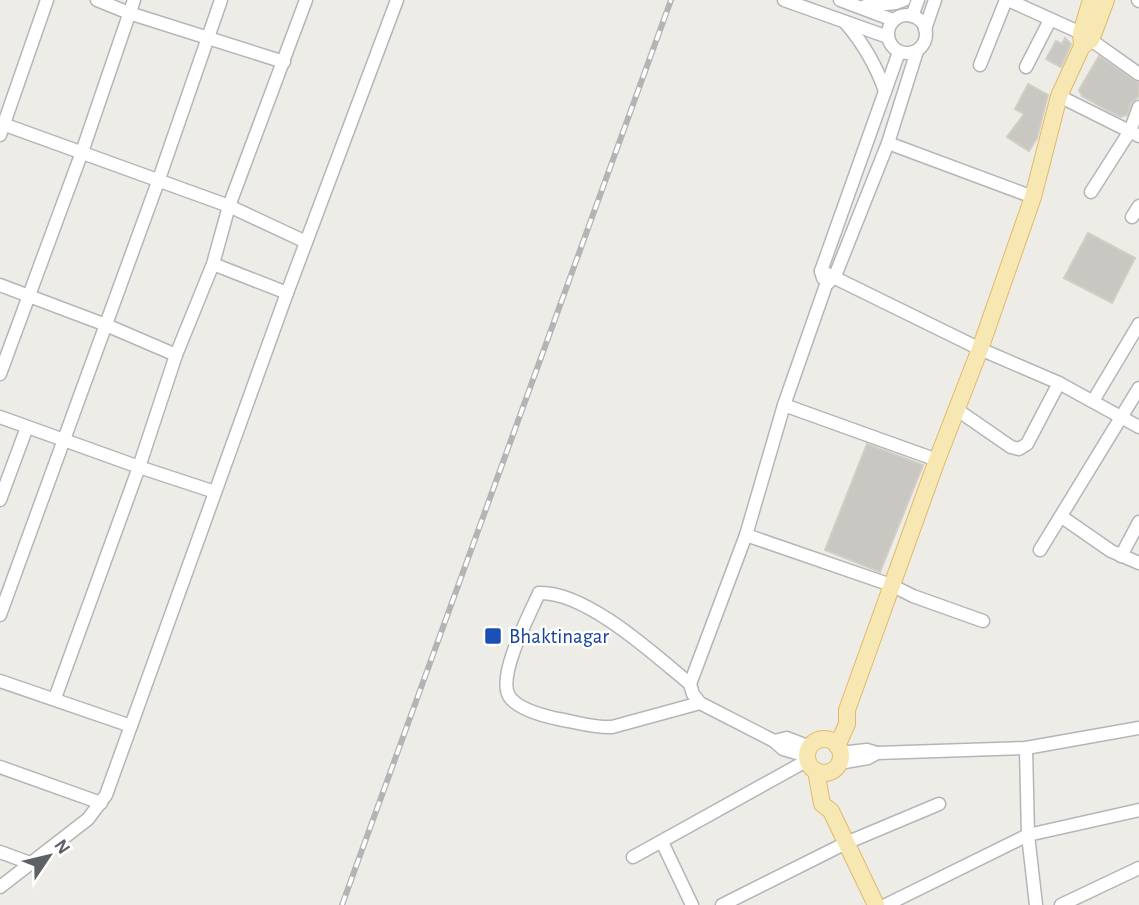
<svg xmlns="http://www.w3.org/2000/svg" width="1139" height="905" font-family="'Alegreya Sans',sans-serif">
<rect width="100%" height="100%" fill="#eeece6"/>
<g fill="#c9c7c2" stroke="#d2cdc5" stroke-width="2">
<polygon points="1065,38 1071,44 1061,67 1046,59 1056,41 1062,44"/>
<polygon points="1099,56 1139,83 1139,96 1131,103 1127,115 1121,117 1107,110 1082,96 1079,90"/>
<polygon points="1028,84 1048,95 1037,138 1029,151 1007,137 1024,114 1015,109"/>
<polygon points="1088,233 1135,258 1112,303 1064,278"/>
<polygon points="867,444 923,465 880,572 825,550"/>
</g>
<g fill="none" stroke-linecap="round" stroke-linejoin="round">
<g stroke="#b3b6b9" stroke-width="15">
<g id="minor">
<polyline points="97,0 129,13 284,62"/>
<polyline points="784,0 888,37"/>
<polyline points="840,0 893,20"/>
<polyline points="1008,0 1081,33 1139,74"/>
<polyline points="1138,0 1139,1"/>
<polyline points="865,6 896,3 904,0"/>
<circle cx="907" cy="34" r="19"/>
<polyline points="912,16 918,0"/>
<path d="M845 22C863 43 876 65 885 91"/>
<polyline points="925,29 935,0"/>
<polyline points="980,65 1006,0"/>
<polyline points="1026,67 1050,20"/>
<polyline points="1059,96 1139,136"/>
<polyline points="0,123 229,206 306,242"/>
<polyline points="0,135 47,0"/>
<polyline points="888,143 1033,197"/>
<polyline points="1091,192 1130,131 1139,107"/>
<polyline points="1132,217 1139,206"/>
<polyline points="213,264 287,293"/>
<polyline points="821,271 980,349 1059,383 1139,427"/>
<polyline points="823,278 821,271 899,52"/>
<polyline points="0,285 106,325 176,355"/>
<polyline points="0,374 82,152 134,0"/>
<polyline points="1093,401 1139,324"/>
<polyline points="784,405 937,460"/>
<polyline points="956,409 1011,447 1019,449 1027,444 1059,383"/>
<polyline points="0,417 139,467 215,492"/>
<polyline points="0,500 27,427"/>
<polyline points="1062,517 1111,551 1139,563"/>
<polyline points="746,535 891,585 913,596 983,621"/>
<polyline points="1040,550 1139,388"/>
<polyline points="1121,556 1139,522"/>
<polyline points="0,615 159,179 221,0"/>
<polyline points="0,681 131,726"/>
<path d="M690 684C655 655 586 591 539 593 530 614 497 675 509 696 517 709 544 716 558 719 576 722 594 728 612 727L700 703"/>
<polyline points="55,698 139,467 176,355 213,264 229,206 306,0"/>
<polyline points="774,741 787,738 810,747"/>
<polyline points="1026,748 1028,835 1036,905"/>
<polyline points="877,753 1026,748 1139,728"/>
<polyline points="807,756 783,749 774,741 700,703 693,694 690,684 746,535 784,405 826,285 835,276 888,143 917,51"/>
<polyline points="839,763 868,758 877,753 867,750 840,753"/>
<polyline points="0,767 101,803"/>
<polyline points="662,842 692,905"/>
<polyline points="0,852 30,863"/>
<polyline points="633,857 808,760"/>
<polyline points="0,887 88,819 106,795 287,293 397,0"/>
<polyline points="722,905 846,843 939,804"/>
<polyline points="886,905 1028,835 1139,810"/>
<polyline points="1061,905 1139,868"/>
</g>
</g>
<g stroke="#e2b96b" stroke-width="18">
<g id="major">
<polyline points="1082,46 1091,40 1106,0"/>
<circle cx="824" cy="756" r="17"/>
<polyline points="837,746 847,724 847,710 937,460 980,349 1033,197 1059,96 1082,46 1081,33 1091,0"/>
<polyline points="816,771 822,804 831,811 876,905"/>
</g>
</g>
<use href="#minor" stroke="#fff" stroke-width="12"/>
<use href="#major" stroke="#f6e7b3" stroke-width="16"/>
<g stroke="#b3b4b4" stroke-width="6">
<polyline id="rail" points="342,905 671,0"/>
</g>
<use href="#rail" stroke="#fff" stroke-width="3.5" stroke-dasharray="10" stroke-linecap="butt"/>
</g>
<rect fill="#1a4fb4" stroke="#fff" stroke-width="2.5" x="484" y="627" width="18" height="18" rx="3.5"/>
<g text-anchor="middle" stroke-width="5" stroke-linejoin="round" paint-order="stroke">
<g font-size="21" fill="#164399" stroke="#fff" text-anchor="start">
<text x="509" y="643">Bhaktinagar</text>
</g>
</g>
<g transform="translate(49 856) rotate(55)" stroke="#ffffff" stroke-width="5" paint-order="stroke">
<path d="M0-5L12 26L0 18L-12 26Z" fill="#5d6164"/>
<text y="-10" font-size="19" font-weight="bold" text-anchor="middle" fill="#5d6164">N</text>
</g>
</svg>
